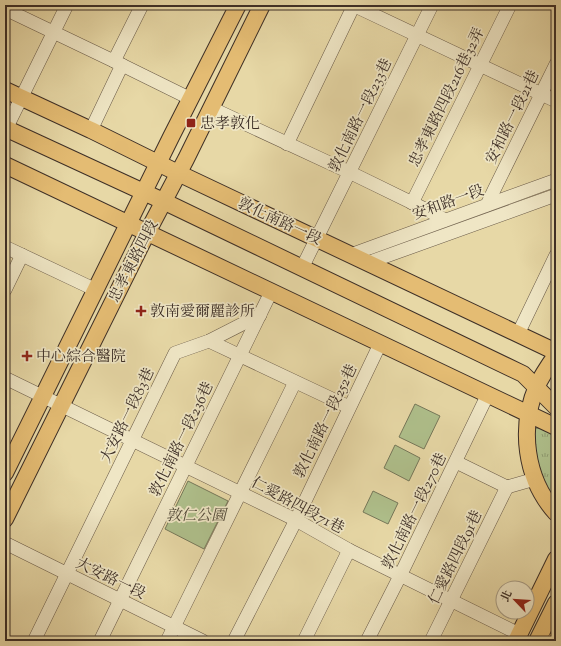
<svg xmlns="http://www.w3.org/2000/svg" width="561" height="646" font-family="'Sorts Mill Goudy','Noto Serif TC',serif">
<defs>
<pattern id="grass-tufts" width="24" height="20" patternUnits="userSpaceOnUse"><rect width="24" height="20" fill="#afc08c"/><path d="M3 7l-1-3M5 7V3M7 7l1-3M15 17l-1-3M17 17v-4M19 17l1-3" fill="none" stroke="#909c72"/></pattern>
</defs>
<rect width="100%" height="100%" fill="#e7d8a6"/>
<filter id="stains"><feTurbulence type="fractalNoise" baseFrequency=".005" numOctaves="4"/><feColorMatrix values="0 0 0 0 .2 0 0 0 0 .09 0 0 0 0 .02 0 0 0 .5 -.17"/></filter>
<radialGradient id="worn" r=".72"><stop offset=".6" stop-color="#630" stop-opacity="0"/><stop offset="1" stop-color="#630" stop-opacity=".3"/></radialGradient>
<path fill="url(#grass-tufts)" stroke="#76785a" d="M534 428C544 428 548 430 556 436V502L546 486 536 458Z"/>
<g fill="#afc08c" stroke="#76785a">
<polygon points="415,404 440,416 424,449 399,437"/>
<polygon points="395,445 420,458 409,481 384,468"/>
<polygon points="188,481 228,501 204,549 165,529"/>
<polygon points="373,491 398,503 388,524 363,512"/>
</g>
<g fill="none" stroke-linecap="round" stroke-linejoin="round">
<g stroke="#685947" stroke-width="14">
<g id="minor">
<polyline points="353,5 556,101"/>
<polyline points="5,9 122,65 191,99"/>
<polyline points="114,61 142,5"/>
<polyline points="211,108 349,172 431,212 445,220"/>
<polyline points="91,130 122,65"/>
<polyline points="5,131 67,5"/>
<polyline points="287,144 354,5"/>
<polyline points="412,203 510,5"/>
<polyline points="487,205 494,190 556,64"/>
<polyline points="5,247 96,290"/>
<polyline points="350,255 556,180"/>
<polyline points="367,263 556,195"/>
<polyline points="302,268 432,5"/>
<polyline points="5,290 22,255"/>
<polyline points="518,334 556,255"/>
<polyline points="209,341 349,407"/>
<polyline points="5,378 296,520 349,550 519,634"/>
<polyline points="456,462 507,487 535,479"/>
<polyline points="5,543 203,641"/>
<polyline points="34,641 175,353 209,341 260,315"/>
<polyline points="100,641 271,292"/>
<polyline points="167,641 295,382"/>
<polyline points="234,641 296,520 380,344"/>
<polyline points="304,641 349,550"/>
<polyline points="367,641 400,576 488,394"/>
<polyline points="431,641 507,487"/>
</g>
</g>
<g stroke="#3d2f27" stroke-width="18">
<g id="major">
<polyline points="5,90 91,130 178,173 556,352"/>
<polyline points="5,128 163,201 523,374 556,407"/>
<polyline points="5,165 556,427"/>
<path d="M556 355C549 365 542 375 537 386 519 427 525 479 556 513"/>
<polyline points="5,473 171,137 238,5"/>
<polyline points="5,519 147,233 186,159 262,5"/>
<polyline points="516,641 556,559"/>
<polyline points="537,641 556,603"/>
<polyline points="555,641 556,640"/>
</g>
</g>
<use href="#minor" stroke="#efe6c5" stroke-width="13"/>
<use href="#major" stroke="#e4bc73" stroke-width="16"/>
</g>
<g fill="#8f2418" stroke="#efe6c5" stroke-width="1.5">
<rect x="186" y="118" width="10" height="10" rx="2"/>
<path d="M139 305h4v4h4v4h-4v4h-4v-4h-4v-4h4z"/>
<path d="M25 350h4v4h4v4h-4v4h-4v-4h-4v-4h4z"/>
</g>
<g text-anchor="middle" stroke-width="3.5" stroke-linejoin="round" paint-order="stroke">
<g font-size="15" fill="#3d2f27" stroke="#efe6c5">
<text transform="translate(446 97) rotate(-64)" y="5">忠孝東路四段216巷32弄</text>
<text transform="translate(360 115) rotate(-64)" y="5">敦化南路一段233巷</text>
<text transform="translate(512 117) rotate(-64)" y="5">安和路一段21巷</text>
<text transform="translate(448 202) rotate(-20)" y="5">安和路一段</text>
<text transform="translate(280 221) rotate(25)" y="5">敦化南路一段</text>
<text transform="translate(133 261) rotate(-63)" y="5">忠孝東路四段</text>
<text transform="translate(127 415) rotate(-64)" y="5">大安路一段83巷</text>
<text transform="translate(325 421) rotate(-64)" y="5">敦化南路一段252巷</text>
<text transform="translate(181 439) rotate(-64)" y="5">敦化南路一段236巷</text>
<text transform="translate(298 505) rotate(28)" y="5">仁愛路四段71巷</text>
<text transform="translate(414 511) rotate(-64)" y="5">敦化南路一段270巷</text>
<text transform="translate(455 557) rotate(-64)" y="5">仁愛路四段91巷</text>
<text transform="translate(111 578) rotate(26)" y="5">大安路一段</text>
</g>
<g font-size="15" fill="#3d2f27" stroke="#efe6c5" text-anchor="start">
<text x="200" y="128">忠孝敦化</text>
<text x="150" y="316">敦南愛爾麗診所</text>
<text x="36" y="361">中心綜合醫院</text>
</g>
<g font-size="15" font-style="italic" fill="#544c3b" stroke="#efe6c5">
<text x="196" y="520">敦仁公園</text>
</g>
</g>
<rect width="561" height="646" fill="none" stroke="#e7d8a6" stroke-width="20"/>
<rect x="6" y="6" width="549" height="634" fill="none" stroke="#3d2f27" stroke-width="2"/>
<rect x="10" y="10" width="541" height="626" fill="none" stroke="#3d2f27"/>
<g transform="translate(515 600) rotate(295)"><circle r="19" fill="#efe6c5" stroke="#a89d86"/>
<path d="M0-3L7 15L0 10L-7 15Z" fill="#8f2418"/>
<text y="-6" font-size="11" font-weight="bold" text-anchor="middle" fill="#3d2f27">北</text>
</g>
<rect width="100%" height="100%" filter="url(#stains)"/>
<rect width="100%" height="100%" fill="url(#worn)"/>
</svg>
